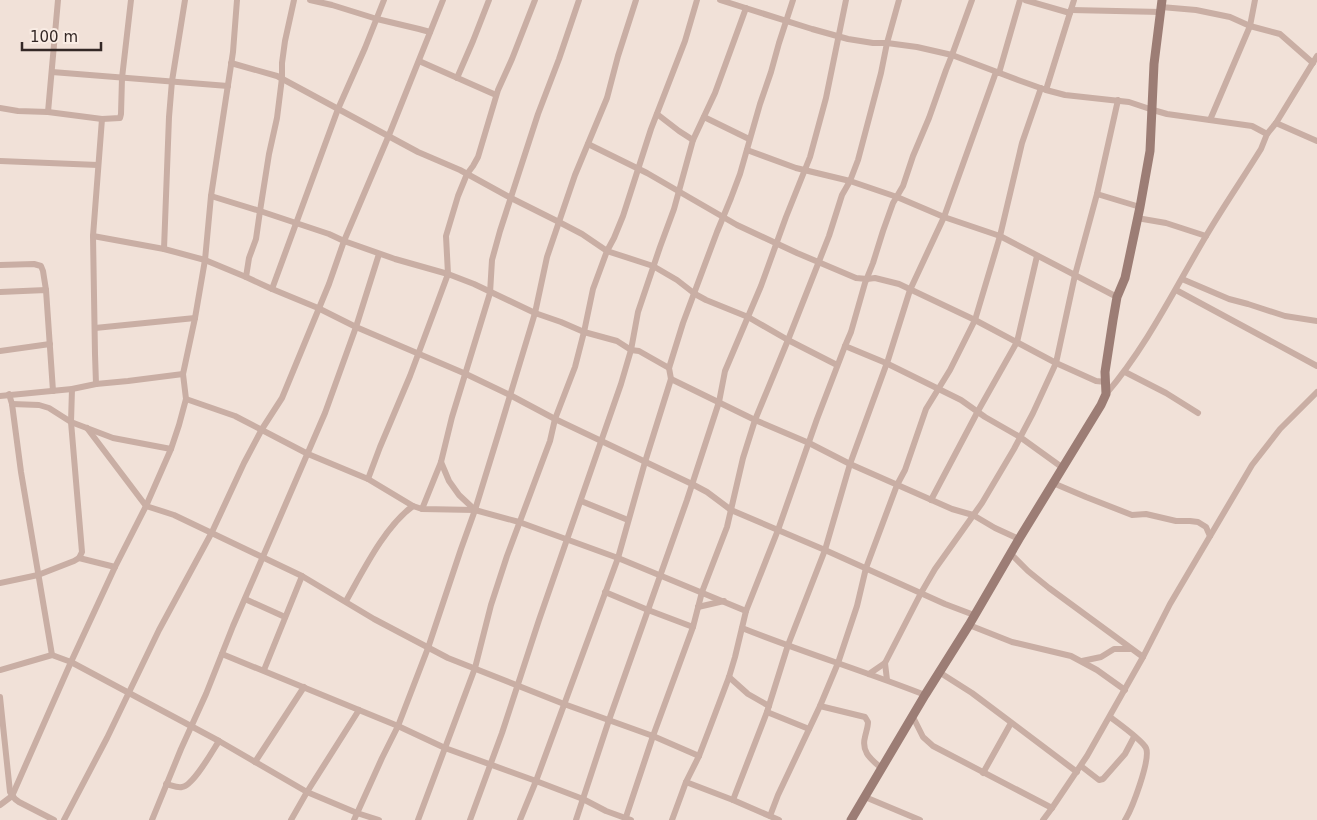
<svg xmlns="http://www.w3.org/2000/svg" width="1317" height="820" font-family="'DejaVu Sans',sans-serif">
  <rect width="100%" height="100%" fill="#f1e1d8"/>
  <g fill="none" stroke-linecap="round" stroke-linejoin="round">
    <g stroke="#c9aea4" stroke-width="6">
      <path d="M 310,0 L 332,5 L 377,19 L 419,29 L 430,32"/>
      <path d="M 720,0 L 812,29 L 848,39 L 873,43 L 887,43 L 917,47 L 952,55 L 1018,80 L 1046,90 L 1065,95 L 1129,102 L 1153,110 L 1167,114 L 1252,126 L 1267,134"/>
      <path d="M 1025,0 L 1070,13"/>
      <path d="M 1161,7 L 1196,10 L 1230,17 L 1250,26 L 1280,34 L 1313,63"/>
      <path d="M 1071,10 L 1161,12"/>
      <path d="M 419,61 L 496,95"/>
      <path d="M 231,63 L 277,76 L 418,152 L 460,170 L 511,198 L 559,222 L 582,234 L 607,251 L 653,266 L 677,280 L 695,294 L 706,300 L 748,317 L 788,340 L 837,365"/>
      <path d="M 52,72 L 228,86"/>
      <path d="M 999,73 L 1020,0"/>
      <path d="M 457,78 L 473,41 L 489,0"/>
      <path d="M 1046,90 L 1074,0"/>
      <path d="M 0,108 L 18,111 L 48,112 L 102,119 L 120,118 L 121,114 L 122,78 L 131,0"/>
      <path d="M 48,112 L 58,0"/>
      <path d="M 657,114 L 679,131 L 693,140"/>
      <path d="M 704,117 L 749,139"/>
      <path d="M 1210,120 L 1250,26 L 1255,0"/>
      <path d="M 1276,123 L 1317,141"/>
      <path d="M 588,144 L 647,173 L 737,225 L 797,253 L 856,278 L 867,279 L 875,278 L 899,284 L 975,320 L 1056,363 L 1096,381 L 1106,382"/>
      <path d="M 747,150 L 796,168 L 850,181 L 897,197 L 944,217 L 1000,236 L 1117,297"/>
      <path d="M 0,161 L 98,165"/>
      <path d="M 1097,194 L 1140,207"/>
      <path d="M 211,196 L 260,211 L 329,234 L 344,241 L 395,259 L 448,274 L 474,284 L 535,313 L 561,322 L 584,332 L 617,341 L 631,350 L 639,351 L 669,368"/>
      <path d="M 1137,218 L 1166,223 L 1206,236"/>
      <path d="M 93,236 L 164,249 L 205,260 L 246,277 L 272,289 L 318,308 L 356,327 L 466,374 L 510,395 L 555,419 L 692,484 L 707,492 L 731,510 L 825,550 L 945,604 L 974,615"/>
      <path d="M 164,249 L 169,117 L 172,81 L 185,0"/>
      <path d="M 0,265 L 34,264 L 41,266 L 43,271 L 46,290"/>
      <path d="M 246,277 L 249,258 L 256,239 L 260,211 L 269,154 L 277,118 L 282,78 L 282,63 L 285,41 L 294,0"/>
      <path d="M 1182,279 L 1229,299 L 1248,304 L 1285,316 L 1317,321"/>
      <path d="M 272,289 L 338,109 L 365,48 L 384,0"/>
      <path d="M 1176,290 L 1317,366"/>
      <path d="M 0,292 L 46,290 L 53,391"/>
      <path d="M 95,328 L 195,318"/>
      <path d="M 845,346 L 886,363 L 961,400 L 985,417 L 1020,437 L 1063,468"/>
      <path d="M 0,351 L 50,344"/>
      <path d="M 1125,372 L 1166,393 L 1198,413"/>
      <path d="M 671,379 L 755,420 L 809,443 L 850,464 L 952,509 L 973,515 L 995,528 L 1019,539"/>
      <path d="M 96,384 L 95,354 L 93,236 L 102,119"/>
      <path d="M 9,394 L 12,404 L 21,472 L 52,655"/>
      <path d="M 1106,394 C 1147,346 1174,290 1206,236 C 1223,207 1243,178 1261,149 L 1267,134 L 1276,123 L 1317,56"/>
      <path d="M 0,396 L 72,389 L 96,384 L 128,381 L 183,374"/>
      <path d="M 186,399 L 235,416 L 308,454 L 368,479 L 413,506"/>
      <path d="M 12,404 L 39,405 L 49,408 L 71,422 L 113,438 L 171,449"/>
      <path d="M 87,428 L 146,506 L 174,515 L 302,576 L 374,619 L 448,658 L 564,704 L 653,736 L 699,756"/>
      <path d="M 441,462 L 449,481 L 459,495 L 475,510 L 519,522 L 618,558 L 746,611"/>
      <path d="M 368,479 L 380,447 L 410,376 L 438,301 L 448,274 L 446,236 L 458,196 L 467,174 L 473,166 L 478,157 L 498,90 L 512,59 L 535,0"/>
      <path d="M 1053,483 L 1086,497 L 1132,515 L 1146,514 L 1176,521 L 1190,521 L 1198,522 L 1206,527 L 1210,536"/>
      <path d="M 931,500 L 978,411 L 1017,342 L 1037,256"/>
      <path d="M 581,501 L 628,520"/>
      <path d="M 422,509 L 441,462 L 452,417 L 490,293 L 492,260 L 500,231 L 538,114 L 559,59 L 579,0"/>
      <path d="M 1011,554 L 1028,571 L 1049,588 L 1143,657"/>
      <path d="M 79,558 L 115,567"/>
      <path d="M 0,583 L 38,575 L 74,561 L 79,558 L 82,552 L 71,422 L 72,389"/>
      <path d="M 605,592 L 648,610 L 693,627"/>
      <path d="M 245,599 L 285,617"/>
      <path d="M 346,601 C 363,571 385,526 413,506 L 422,509 L 475,510"/>
      <path d="M 698,607 L 724,601"/>
      <path d="M 969,625 L 1012,642 L 1071,656 L 1097,670 L 1125,690"/>
      <path d="M 742,628 C 802,652 864,671 925,695"/>
      <path d="M 222,654 L 398,726 L 445,748 L 536,781 L 583,799 L 606,811 L 631,820"/>
      <path d="M 1082,661 L 1101,657 L 1114,649 L 1130,649"/>
      <path d="M 885,663 L 887,680"/>
      <path d="M 0,670 L 52,655 L 71,662 L 219,741 L 307,792 L 357,813 L 379,820"/>
      <path d="M 264,670 L 302,576"/>
      <path d="M 939,672 L 972,693 L 1077,772"/>
      <path d="M 869,674 L 885,663 L 921,593 L 935,569 L 982,503 L 1014,449 L 1033,413 L 1056,363 L 1075,275 L 1097,194 L 1118,100"/>
      <path d="M 729,677 L 748,694 L 769,706"/>
      <path d="M 0,697 L 10,792 L 15,799 L 19,802 L 54,820"/>
      <path d="M 820,706 L 865,717 L 868,722 C 868,727 866,732 865,737 C 861,752 871,759 881,768"/>
      <path d="M 767,712 L 809,729"/>
      <path d="M 912,715 L 923,737 L 933,746 L 1052,808"/>
      <path d="M 1110,717 C 1118,723 1142,740 1146,748 C 1151,759 1132,809 1125,820"/>
      <path d="M 255,762 L 304,687"/>
      <path d="M 1081,766 L 1099,780 L 1103,779 L 1125,754 L 1134,737"/>
      <path d="M 983,773 L 1011,723"/>
      <path d="M 686,782 L 733,800 L 779,820"/>
      <path d="M 166,784 C 171,785 177,788 182,787 C 193,786 213,750 219,741"/>
      <path d="M 865,797 L 920,820"/>
      <path d="M 733,800 L 767,712 L 788,645 L 825,550 L 850,464 L 888,360 L 910,290 L 944,217 L 996,72"/>
      <path d="M 0,805 L 12,796 L 71,662 L 115,567 L 146,506 L 171,449 L 179,425 L 186,399 L 183,374 L 195,318 L 205,260 L 211,196 L 233,52 L 237,0"/>
      <path d="M 770,816 L 778,795 L 820,706 L 838,663 L 857,606 L 866,568 L 897,485 L 905,470 L 926,409 L 950,370 L 975,320 L 1000,236 L 1022,143 L 1041,88"/>
      <path d="M 64,820 L 107,738 L 159,630 L 212,532 L 244,463 L 262,429 L 282,398 L 329,284 L 344,241 L 389,135 L 443,0"/>
      <path d="M 152,820 L 181,749 L 206,694 L 233,626 L 325,413 L 356,327 L 379,254"/>
      <path d="M 291,820 L 307,792 L 359,710"/>
      <path d="M 354,820 L 382,758 L 398,726 L 428,648 L 461,549 L 475,510 L 499,432 L 535,313 L 547,257 L 575,175 L 607,98 L 618,56 L 636,0"/>
      <path d="M 418,820 L 475,668 L 491,605 L 507,556 L 550,441 L 555,419 L 575,367 L 584,332 L 593,289 L 607,251 L 614,238 L 623,216 L 651,129 L 685,41 L 697,0"/>
      <path d="M 470,820 L 502,733 L 539,620 L 621,384 L 631,350 L 638,312 L 660,247 L 674,209 L 693,140 L 715,93 L 746,8"/>
      <path d="M 520,820 L 536,781 L 618,558 L 645,462 L 671,379 L 669,368 L 683,323 L 717,232 L 731,198 L 740,174 L 760,104 L 771,72 L 779,43 L 793,0"/>
      <path d="M 576,820 L 609,720 L 687,500 L 719,402 L 725,371 L 761,286 L 786,217 L 810,157 L 826,98 L 846,0"/>
      <path d="M 625,820 L 653,736 L 693,627 L 702,592 L 727,527 L 743,458 L 755,420 L 788,340 L 829,236 L 842,195 L 850,181 L 858,160 L 881,73 L 887,43 L 899,0"/>
      <path d="M 672,820 L 686,782 L 699,756 L 709,730 L 729,677 L 735,657 L 746,611 L 778,530 L 817,419 L 845,346 L 851,332 L 865,283 L 873,263 L 883,231 L 893,203 L 903,186 L 913,156 L 929,118 L 946,70 L 952,55 L 972,0"/>
      <path d="M 1043,820 L 1052,808 L 1087,756 L 1143,657 L 1170,604 L 1252,465 L 1280,429 L 1317,392"/>
    </g>
    <path stroke="#9c7d75" stroke-width="9" d="M 851,820 L 925,695 L 969,625 L 1019,539 L 1101,405 L 1106,394 L 1105,372 L 1113,320 L 1117,297 L 1125,278 L 1140,207 L 1150,151 L 1154,64 L 1162,0"/>
  </g>
  <path d="M22 42v8h79v-8" fill="none" stroke="#342826" stroke-width="2.5"/>
  <text x="30" y="42" font-size="15" fill="#342826" stroke="#f9ece4" stroke-width="4" paint-order="stroke">100 m</text>
</svg>
